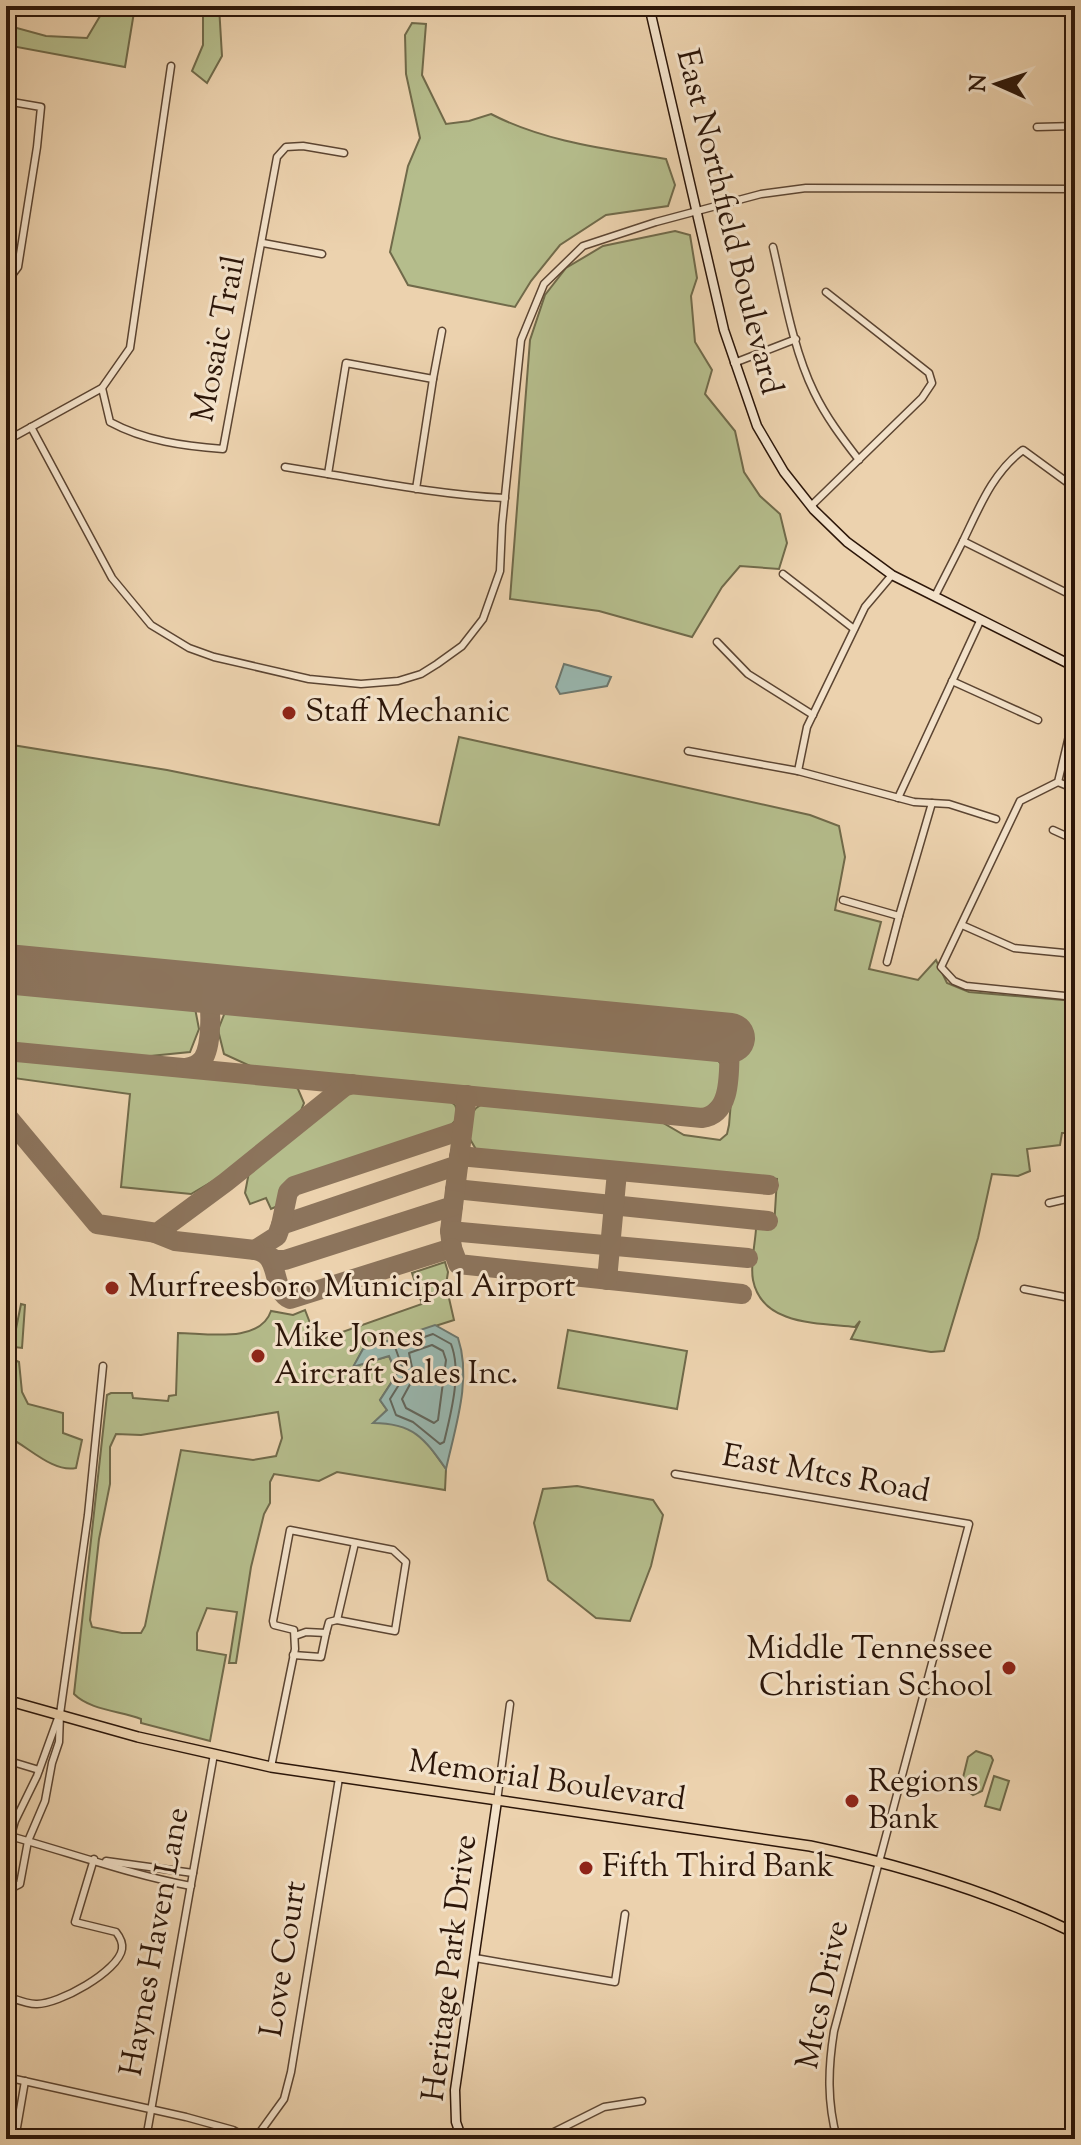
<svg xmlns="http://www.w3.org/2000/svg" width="1081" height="2145" font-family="'Sorts Mill Goudy',serif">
  <rect width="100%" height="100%" fill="#ecd2ae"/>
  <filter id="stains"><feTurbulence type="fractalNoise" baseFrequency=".0025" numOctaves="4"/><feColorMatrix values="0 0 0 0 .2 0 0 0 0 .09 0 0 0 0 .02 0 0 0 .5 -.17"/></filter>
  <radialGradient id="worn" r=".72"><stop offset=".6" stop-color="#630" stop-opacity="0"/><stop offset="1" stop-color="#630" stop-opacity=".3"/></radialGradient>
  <g fill="#b5bd8c" stroke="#706a4a" stroke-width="2" fill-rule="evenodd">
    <path d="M 106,6 L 135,6 L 125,67 L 6,45 L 6,25 L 46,36 L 87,38 Z"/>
    <path d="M 203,6 L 219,6 L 222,56 L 207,83 L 192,71 L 203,45 Z"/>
    <path d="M 412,23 L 426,24 L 422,75 L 446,124 L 469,121 L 491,114 C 545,142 607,149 666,159 L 675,185 L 668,206 L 606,215 L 560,245 L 531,281 L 515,307 L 408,285 L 390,252 L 408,166 L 420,138 L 406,74 L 405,35 Z"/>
    <path d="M 675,231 L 690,235 L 697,278 L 691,296 L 695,342 L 712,370 L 705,394 L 735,431 L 744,472 L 760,496 L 780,514 L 787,543 L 779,569 L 740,566 L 722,587 L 692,637 L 599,611 L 510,599 L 530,340 L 545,295 L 566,268 L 603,246 Z"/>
    <path d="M 459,737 L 810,815 L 839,826 L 845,857 L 835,910 L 881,922 L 869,969 L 918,980 L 936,960 L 947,983 L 969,992 L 1075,1001 L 1075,1133 L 1062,1133 L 1060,1145 L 1027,1149 L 1030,1171 L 1018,1176 L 992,1174 L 978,1238 L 944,1351 L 931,1352 L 851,1339 L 860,1321 L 855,1327 C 820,1323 762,1326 753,1280 C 750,1265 755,1245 756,1229 L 759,1226 L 774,1227 L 777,1179 L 477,1151 L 467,1134 C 470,1118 471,1104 490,1103 L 658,1120 L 684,1135 L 720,1140 L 727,1134 L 729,1125 L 738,1019 L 6,951 L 6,744 L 167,770 L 439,825 Z"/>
    <path d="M 6,985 L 194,1003 L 199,1029 L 190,1052 L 140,1057 L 6,1045 Z"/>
    <path d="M 227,1007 L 711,1052 L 721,1064 L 720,1095 L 704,1111 L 257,1069 L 224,1054 L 218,1030 Z"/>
    <path d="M 6,1058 L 289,1084 L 298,1089 L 304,1103 L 300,1113 L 235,1168 L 191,1194 L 121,1187 L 130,1094 L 6,1077 Z"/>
    <path d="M 362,1091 L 447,1099 L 455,1105 L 458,1113 L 455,1121 L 448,1128 L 287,1181 L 280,1205 L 271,1209 L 266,1198 L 250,1204 L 245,1193 L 249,1172 L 343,1095 Z"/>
    <path d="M 445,1262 L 448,1272 L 446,1285 L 454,1320 L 363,1349 L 354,1366 L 389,1356 L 397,1374 L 380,1400 L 387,1410 L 374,1423 L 393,1423 L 409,1428 L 425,1440 L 446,1469 L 445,1490 L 337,1472 L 319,1481 L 274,1474 L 270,1482 L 270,1503 L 264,1514 L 251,1567 L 236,1663 L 229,1663 L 237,1612 L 207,1608 L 197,1633 L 197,1650 L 226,1655 L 210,1741 L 141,1723 L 141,1719 C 120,1711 90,1710 74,1694 L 107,1395 L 111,1393 L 132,1393 L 133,1398 L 168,1401 L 169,1396 L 176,1395 L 178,1333 C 205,1333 260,1344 271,1311 L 293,1315 L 305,1310 L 317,1341 L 422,1304 L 412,1273 ZM 278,1412 L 282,1438 L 276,1456 L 253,1460 L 181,1450 L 145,1626 L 141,1633 L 122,1633 L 92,1627 L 90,1620 L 99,1539 L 110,1484 L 110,1447 L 116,1434 L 141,1435 Z"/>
    <path d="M 21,1304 L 25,1305 L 22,1348 L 6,1346 L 6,1328 L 16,1329 Z"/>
    <path d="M 568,1330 L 687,1351 L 677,1409 L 558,1388 Z"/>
    <path d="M 6,1356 L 19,1362 L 22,1392 L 28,1404 L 63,1413 L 63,1433 L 82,1440 L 76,1468 C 52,1473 27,1445 6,1436 Z"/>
    <path d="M 577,1486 L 653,1500 L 663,1515 L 651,1566 L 630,1621 L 596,1618 L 548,1580 L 534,1523 L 543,1489 Z"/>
    <path d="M 976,1751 L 991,1756 L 993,1760 L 982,1791 L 973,1795 L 961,1786 L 968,1757 Z"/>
    <path d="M 994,1776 L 1009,1781 L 1000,1810 L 985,1806 Z"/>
  </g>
  <g fill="#99b7af" stroke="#6d776d" stroke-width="2">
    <path d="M 564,664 L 611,677 L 607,686 L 560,694 L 556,687 Z"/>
    <path d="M 435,1325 L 458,1338 C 472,1379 455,1428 446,1469 C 424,1438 413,1423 373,1423 L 387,1410 L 380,1400 L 397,1374 L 389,1356 L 353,1367 L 363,1349 Z"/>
  </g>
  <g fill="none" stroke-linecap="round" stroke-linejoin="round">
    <g stroke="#62665c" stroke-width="2">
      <path d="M 433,1334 L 451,1344 C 462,1372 451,1413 444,1442 L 440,1444 L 413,1422 L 396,1415 L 390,1399 L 405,1375 L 395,1347 Z"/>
      <path d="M 432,1345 L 443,1351 L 446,1360 L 438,1420 L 434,1423 L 406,1408 L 402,1399 L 414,1377 L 409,1353 Z"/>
    </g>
    <g stroke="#8c745c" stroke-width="20">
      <path d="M 211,1008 L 218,995 L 230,990"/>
      <path d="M 6,1051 L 702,1118 C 735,1114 728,1064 730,1038"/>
      <path d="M 186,1068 C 193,1067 198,1065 203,1059 C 211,1047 213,1006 206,994 L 187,986"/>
      <path d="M 6,1115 L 97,1224 L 157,1233 L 226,1182 L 344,1087 L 352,1084"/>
      <path d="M 459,1156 L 769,1185"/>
      <path d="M 455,1189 L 768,1221"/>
      <path d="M 453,1206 L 450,1231 L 452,1248 L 290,1299 C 270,1290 282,1254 255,1250 L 277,1236 L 281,1225 L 458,1165"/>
      <path d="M 281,1225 L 288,1192 L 294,1186 L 462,1130"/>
      <path d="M 450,1231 L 748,1258"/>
      <path d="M 155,1233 L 175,1241 L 255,1250"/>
      <path d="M 452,1248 L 458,1264 L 742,1294"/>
      <path d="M 270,1257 L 276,1260 L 285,1260 L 453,1206 L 467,1095"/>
      <path d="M 607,1280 L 617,1172"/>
    </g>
    <path stroke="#8c745c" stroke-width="50" d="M 6,969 L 730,1038"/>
    <defs>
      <g id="street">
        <path d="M 1070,6 L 1075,77"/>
        <path d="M 6,101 L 41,107 L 37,147 L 18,267 L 6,283"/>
        <path d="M 1037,127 L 1075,126"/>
        <path d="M 263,243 L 322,254"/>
        <path d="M 773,247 C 784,294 793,349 814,392 C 826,417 842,438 859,460"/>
        <path d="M 734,363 L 796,339"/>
        <path d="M 433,379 L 442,331"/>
        <path d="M 102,388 L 110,422 C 145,441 184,446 223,449 L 277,157 L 286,147 L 303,146 L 344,153"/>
        <path d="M 31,427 L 112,578 L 151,625 L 189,648 L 214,657 L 309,679 L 361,684 L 398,681 L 421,674 L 437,664 L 462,646 L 483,619 L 500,571 L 502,525 L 521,340 L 544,284 L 583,246 L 656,222 L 761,194 L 806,188 L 1075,189"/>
        <path d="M 6,441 L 102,388 L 130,348 L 171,66"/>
        <path d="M 285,467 L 328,474"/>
        <path d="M 416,489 L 433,379 L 346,363 L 328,474 C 387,484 445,495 505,498"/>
        <path d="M 811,506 L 922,398 L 932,383 L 929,373 L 826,292"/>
        <path d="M 963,541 C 979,508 993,472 1023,450 L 1075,488"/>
        <path d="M 783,574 L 854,629"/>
        <path d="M 935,596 L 963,541 L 1075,597"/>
        <path d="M 717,642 L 748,674 L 813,715"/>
        <path d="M 952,681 L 1038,720"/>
        <path d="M 1075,711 L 1058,782 L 1020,801 L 941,967 L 954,981 L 966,986 L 1075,997"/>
        <path d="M 688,751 L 798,771 L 914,802 L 949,804 L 996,819"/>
        <path d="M 798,771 L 807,727 L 865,607 L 892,575"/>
        <path d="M 1058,782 L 1075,789"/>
        <path d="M 898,798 L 981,619"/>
        <path d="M 1053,830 L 1075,840"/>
        <path d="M 843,900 L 899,916 L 932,803"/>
        <path d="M 962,925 L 1014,948 L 1075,954"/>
        <path d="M 887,962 L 899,916"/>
        <path d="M 1049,1203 L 1075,1197"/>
        <path d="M 1024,1289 L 1075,1299"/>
        <path d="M 675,1474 L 969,1524 L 834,2031 C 828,2068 827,2102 837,2139"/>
        <path d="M 337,1620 L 355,1543"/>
        <path d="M 293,1655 L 321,1657 L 326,1633"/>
        <path d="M 6,1760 L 39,1770"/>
        <path d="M 271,1767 L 295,1649 L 294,1630 L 274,1625 L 273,1621 L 290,1530 L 393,1550 L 406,1562 L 395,1631 L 337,1620 L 329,1622 L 326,1633 L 306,1632 L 295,1636"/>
        <path d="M 497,1801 L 510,1704"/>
        <path d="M 6,1835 C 68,1852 128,1874 191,1886"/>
        <path d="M 6,1852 L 15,1821 L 37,1776 L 58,1718"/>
        <path d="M 106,1861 L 193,1873"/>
        <path d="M 12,1888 L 20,1884 L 28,1841 L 45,1801 L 52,1763 L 59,1742 L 60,1714 L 88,1515 L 103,1366"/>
        <path d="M 475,1958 L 615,1982 L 625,1914"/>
        <path d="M 6,1996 C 15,1999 27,2004 36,2004 C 58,2005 119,1971 122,1949 C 123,1942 120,1937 116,1932 L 75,1922 L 94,1859"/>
        <path d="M 6,2077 L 186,2117 L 233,2130 L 249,2139"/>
        <path d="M 15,2139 L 25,2081"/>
        <path d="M 146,2139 L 214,1754"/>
        <path d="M 255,2139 L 284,2099 L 291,2072 L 339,1778"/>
        <path d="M 540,2139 L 604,2107 L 642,2101"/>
      </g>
      <g id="secondary">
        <path d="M 649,6 L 724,330 L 757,426 L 784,472 L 814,510 L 847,542 L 892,575 L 1075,667"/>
        <path d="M 462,2139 L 456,2122 L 455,2090 L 497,1801"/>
      </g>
      <path id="primary" d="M 6,1700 L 138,1737 L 271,1767 L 810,1846 C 902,1865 991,1892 1075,1933"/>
    </defs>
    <use href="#street" stroke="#5c4532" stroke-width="9"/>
    <use href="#secondary" stroke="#2c1609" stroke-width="11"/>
    <use href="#primary" stroke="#2c1609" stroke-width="12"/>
    <use href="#street" stroke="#f3e2ca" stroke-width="6"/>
    <use href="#secondary" stroke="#f3e2ca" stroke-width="8"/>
    <use href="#primary" stroke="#ecd2ae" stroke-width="9"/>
  </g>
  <g fill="#8f2418" stroke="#f3e2ca" stroke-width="3">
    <circle cx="289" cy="713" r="8"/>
    <circle cx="112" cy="1288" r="8"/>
    <circle cx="258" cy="1356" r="8"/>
    <circle cx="1009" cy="1668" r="8"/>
    <circle cx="852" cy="1801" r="8"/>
    <circle cx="586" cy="1868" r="8"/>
  </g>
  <g text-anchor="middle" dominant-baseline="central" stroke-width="6" stroke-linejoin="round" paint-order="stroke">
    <g font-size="32" fill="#2c1609" stroke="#f3e2ca">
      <text transform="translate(728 222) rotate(76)">East Northfield Boulevard</text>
      <text transform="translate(220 339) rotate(-79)">Mosaic Trail</text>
      <text transform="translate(826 1475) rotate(10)">East Mtcs Road</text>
      <text transform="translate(547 1782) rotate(8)">Memorial Boulevard</text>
      <text transform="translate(156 1942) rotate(-80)">Haynes Haven Lane</text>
      <text transform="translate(285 1959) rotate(-81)">Love Court</text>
      <text transform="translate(451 1968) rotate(-83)">Heritage Park Drive</text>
      <text transform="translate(824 1995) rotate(-78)">Mtcs Drive</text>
    </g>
    <g font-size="32" fill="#2c1609" stroke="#f3e2ca" text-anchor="start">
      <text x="305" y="713">Staff Mechanic</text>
      <text x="128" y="1288">Murfreesboro Municipal Airport</text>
      <text x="274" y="1338">Mike Jones<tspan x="274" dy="37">Aircraft Sales Inc.</tspan></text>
      <text x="993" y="1650" text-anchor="end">Middle Tennessee<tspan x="993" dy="37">Christian School</tspan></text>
      <text x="868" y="1783">Regions<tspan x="868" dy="37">Bank</tspan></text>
      <text x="602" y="1868">Fifth Third Bank</text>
    </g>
  </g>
  <rect width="1081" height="2145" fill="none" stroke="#ecd2ae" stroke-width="32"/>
  <rect x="8" y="8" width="1065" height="2129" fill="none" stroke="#2c1609" stroke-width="4"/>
  <rect x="16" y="16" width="1049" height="2113" fill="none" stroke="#2c1609" stroke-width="2"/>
  <g transform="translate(997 84) rotate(273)" stroke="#f3e2ca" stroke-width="6" paint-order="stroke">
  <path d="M0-6L14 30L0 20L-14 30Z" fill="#2c1609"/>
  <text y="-12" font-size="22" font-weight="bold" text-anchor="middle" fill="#2c1609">N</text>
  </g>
  <rect width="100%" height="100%" filter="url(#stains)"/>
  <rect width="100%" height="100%" fill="url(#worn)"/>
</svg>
